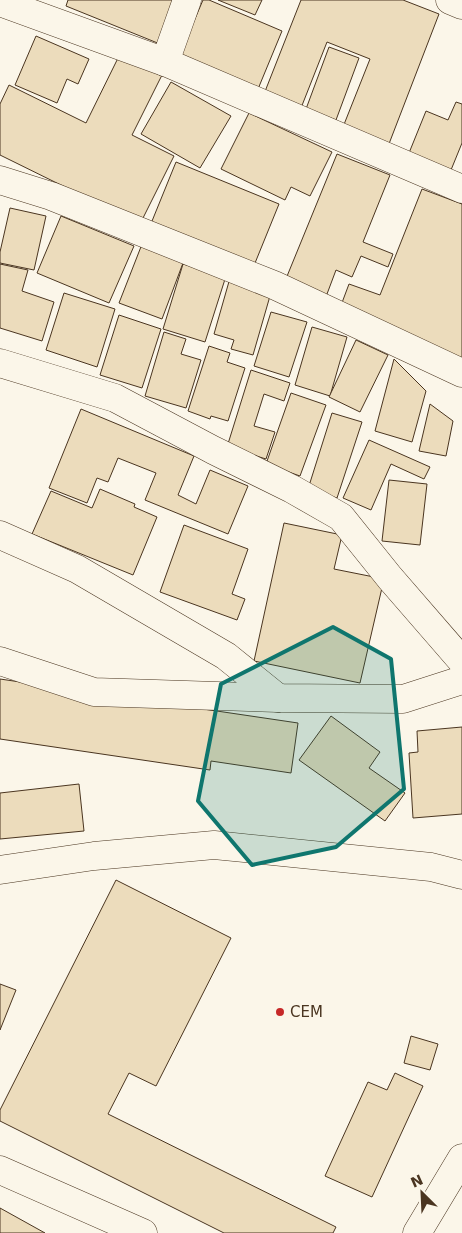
<svg xmlns="http://www.w3.org/2000/svg" width="462" height="1233" font-family="'DejaVu Sans',sans-serif">
  <rect width="100%" height="100%" fill="#fbf6e9"/>
  <g fill="#ecdcbc" stroke="#4a3520">
    <path d="M 68,0 L 178,0 L 160,44 L 66,6 Z"/>
    <path d="M 203,0 L 209,0 L 282,31 L 258,89 L 179,56 Z"/>
    <path d="M 218,0 L 262,0 L 255,15 Z"/>
    <path d="M 301,0 L 403,0 L 439,14 L 387,149 L 341,132 L 370,59 L 327,42 L 301,108 L 264,94 Z"/>
    <path d="M 36,36 L 89,59 L 78,84 L 67,79 L 57,103 L 15,85 Z"/>
    <path d="M 329,47 L 359,58 L 336,120 L 306,109 Z"/>
    <path d="M 120,54 L 162,75 L 132,135 L 174,156 L 140,224 L 0,155 L 0,104 L 9,85 L 86,123 Z"/>
    <path d="M 171,82 L 231,116 L 200,168 L 141,134 Z"/>
    <path d="M 456,102 L 462,104 L 462,143 L 451,170 L 409,153 L 426,111 L 448,120 Z"/>
    <path d="M 249,113 L 332,152 L 310,196 L 291,187 L 285,200 L 221,169 Z"/>
    <path d="M 337,154 L 390,175 L 363,242 L 393,254 L 388,267 L 361,256 L 352,277 L 336,270 L 324,302 L 283,286 Z"/>
    <path d="M 176,162 L 279,204 L 253,268 L 150,226 Z"/>
    <path d="M 422,189 L 462,204 L 462,358 L 340,308 L 349,284 L 380,295 Z"/>
    <path d="M 10,208 L 46,216 L 34,270 L 0,263 L 0,252 Z"/>
    <path d="M 61,216 L 134,246 L 109,303 L 37,273 Z"/>
    <path d="M 144,239 L 186,255 L 162,319 L 119,303 Z"/>
    <path d="M 0,264 L 28,270 L 22,291 L 54,302 L 42,341 L 0,328 Z"/>
    <path d="M 183,264 L 226,276 L 205,342 L 163,329 Z"/>
    <path d="M 230,278 L 272,289 L 253,355 L 231,349 L 234,340 L 214,334 Z"/>
    <path d="M 64,293 L 115,309 L 97,367 L 46,350 Z"/>
    <path d="M 271,312 L 307,322 L 289,377 L 254,366 Z"/>
    <path d="M 119,315 L 161,329 L 142,388 L 100,375 Z"/>
    <path d="M 312,327 L 347,337 L 330,396 L 295,385 Z"/>
    <path d="M 164,332 L 186,339 L 181,354 L 201,360 L 186,408 L 145,396 Z"/>
    <path d="M 356,340 L 388,355 L 360,412 L 329,397 Z"/>
    <path d="M 209,346 L 230,353 L 227,362 L 245,368 L 228,421 L 211,416 L 210,419 L 188,411 Z"/>
    <path d="M 394,359 L 426,391 L 412,442 L 375,431 Z"/>
    <path d="M 251,370 L 290,383 L 284,401 L 264,394 L 254,426 L 275,432 L 266,459 L 227,447 Z"/>
    <path d="M 291,393 L 326,405 L 300,476 L 266,464 Z"/>
    <path d="M 430,404 L 453,421 L 446,456 L 419,451 Z"/>
    <path d="M 81,409 L 194,456 L 178,495 L 196,504 L 210,470 L 248,486 L 228,534 L 145,500 L 156,473 L 118,458 L 108,482 L 97,478 L 87,503 L 49,488 Z"/>
    <path d="M 332,413 L 362,422 L 337,498 L 308,489 Z"/>
    <path d="M 369,440 L 430,467 L 424,479 L 391,464 L 371,510 L 343,498 Z"/>
    <path d="M 389,480 L 427,484 L 420,545 L 382,541 Z"/>
    <path d="M 100,489 L 135,504 L 134,507 L 157,517 L 133,575 L 32,534 L 51,491 L 92,508 Z"/>
    <path d="M 284,523 L 342,535 L 334,569 L 384,579 L 360,683 L 254,661 Z"/>
    <path d="M 184,525 L 248,549 L 232,594 L 245,599 L 237,620 L 160,592 Z"/>
    <path d="M 0,679 L 298,723 L 291,773 L 211,761 L 210,770 L 0,739 Z"/>
    <path d="M 331,716 L 380,752 L 369,768 L 405,793 L 385,821 L 299,760 Z"/>
    <path d="M 462,727 L 462,814 L 413,818 L 409,753 L 418,752 L 417,731 Z"/>
    <path d="M 79,784 L 84,831 L 0,839 L 0,793 Z"/>
    <path d="M 116,880 L 231,938 L 156,1086 L 129,1073 L 108,1114 L 336,1227 L 333,1233 L 224,1233 L 0,1121 L 0,1110 Z"/>
    <path d="M 0,984 L 16,990 L 0,1030 Z"/>
    <path d="M 411,1036 L 438,1044 L 430,1070 L 404,1063 Z"/>
    <path d="M 395,1073 L 423,1086 L 372,1197 L 325,1176 L 368,1082 L 387,1090 Z"/>
    <path d="M 0,1208 L 45,1233 L 0,1233 Z"/>
  </g>
  <g fill="none" stroke-linecap="round" stroke-linejoin="round">
    <defs>
      <g id="minor">
        <path d="M 450,0 L 462,5"/>
        <path d="M 0,2 L 165,62 L 462,189"/>
        <path d="M 165,62 L 187,0"/>
        <path d="M 0,180 L 51,196 L 274,285 L 462,373"/>
        <path d="M 0,363 L 115,398 L 213,450 L 292,489 L 341,517 L 390,578 L 462,661"/>
        <path d="M 0,535 L 77,569 L 226,656 L 278,698"/>
        <path d="M 0,661 L 94,692 L 278,698 L 403,699 L 462,680"/>
        <path d="M 0,870 L 94,856 L 214,845 L 431,867 L 462,875"/>
        <path d="M 0,1170 L 143,1233"/>
        <path d="M 417,1233 L 462,1158"/>
      </g>
    </defs>
    <use href="#minor" stroke="#4a3520" stroke-width="29"/>
    <use href="#minor" stroke="#fbf6e9" stroke-width="28"/>
  </g>
  <path fill="#0f766e" fill-opacity="0.2" stroke="#0f766e" stroke-width="4" stroke-linejoin="round" d="M 333,627 L 391,659 L 404,789 L 336,847 L 252,865 L 198,801 L 221,684 Z"/>
  <circle fill="#c62828" stroke="#fbf6e9" stroke-width="2" cx="280" cy="1012" r="5"/>
  <g text-anchor="middle" dominant-baseline="central" stroke-width="4" stroke-linejoin="round" paint-order="stroke">
    <g font-size="15" fill="#4a3520" stroke="#fbf6e9" text-anchor="start">
      <text x="290" y="1012">CEM</text>
    </g>
  </g>
  <g transform="translate(422 1193) rotate(336)" stroke="#fbf6e9" stroke-width="4" paint-order="stroke">
  <path d="M0-4L9 19L0 12L-9 19Z" fill="#4a3520"/>
  <text y="-8" font-size="14" font-weight="bold" text-anchor="middle" fill="#4a3520">N</text>
  </g>
</svg>
